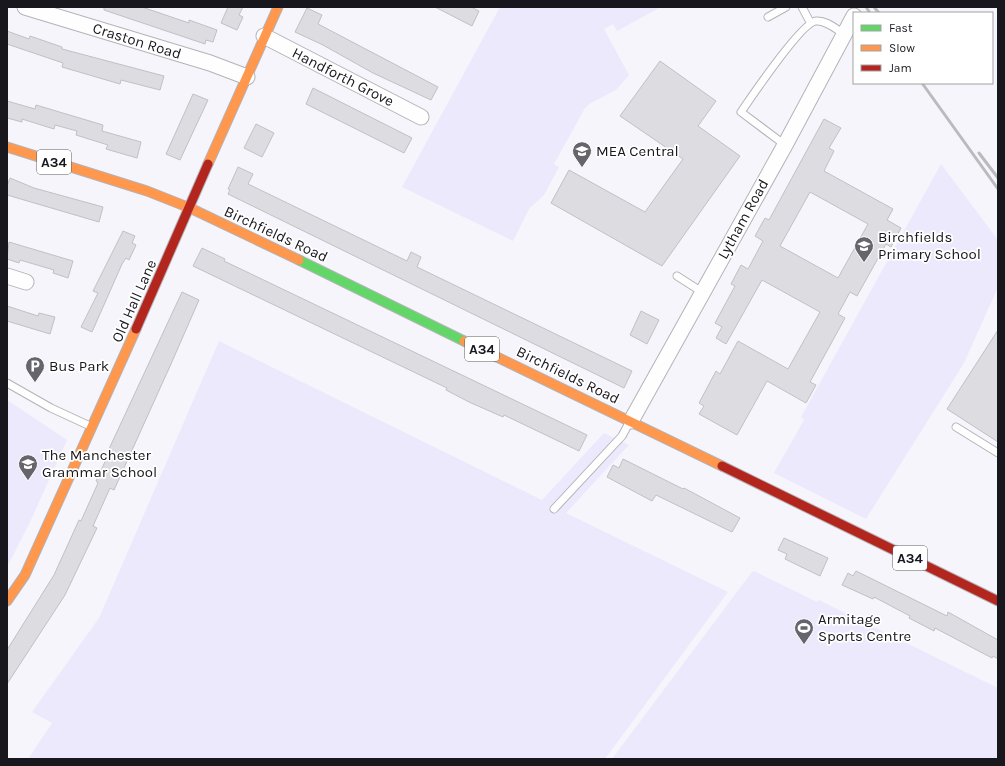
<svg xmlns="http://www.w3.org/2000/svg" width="1005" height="766" font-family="Karla,sans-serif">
  <rect width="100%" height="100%" fill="#f6f5fb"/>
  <g fill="#ece9fd">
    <path d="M 500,7 L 661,7 L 617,31 L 613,24 L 604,29 L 629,75 L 616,90 L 591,103 L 585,108 L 554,164 L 559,167 L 544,195 L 529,209 L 513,241 L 402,187 Z"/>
    <path d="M 941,164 L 998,240 L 998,287 L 964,363 L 866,519 L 774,473 L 804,420 L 801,417 Z"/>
    <path d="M 219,341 L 542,500 L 604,433 L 629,445 L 566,513 L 728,592 L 605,759 L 28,759 L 52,723 L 32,712 L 99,618 Z"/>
    <path d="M 7,400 L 67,440 L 30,522 L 7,567 Z"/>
    <path d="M 754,571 L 817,602 L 819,600 L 998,688 L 998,759 L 612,759 L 751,573 Z"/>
  </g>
  <g fill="#dcdce1" stroke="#c1c0c5" fill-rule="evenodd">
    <path d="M 104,7 L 142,7 L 189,23 L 189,20 L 217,30 L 213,42 L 206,40 L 205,44 L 104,10 Z"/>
    <path d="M 228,7 L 243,7 L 239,15 L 243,17 L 237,30 L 221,23 Z"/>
    <path d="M 435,7 L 471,7 L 479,11 L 472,26 Z"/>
    <path d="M 307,8 L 322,15 L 318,24 L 438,87 L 431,100 L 373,73 L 323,45 L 295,32 Z"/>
    <path d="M 7,31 L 29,39 L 30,36 L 62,47 L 62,49 L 164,76 L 160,90 L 121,80 L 120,84 L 62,67 L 63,63 L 7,44 Z"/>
    <path d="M 660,61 L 716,101 L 698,126 L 740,156 L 662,266 L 551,203 L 569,170 L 645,212 L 683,159 L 620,116 Z"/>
    <path d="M 313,88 L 412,138 L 404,153 L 306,104 Z"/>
    <path d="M 193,94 L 208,100 L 180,160 L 166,154 Z"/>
    <path d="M 7,101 L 35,109 L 36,105 L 103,125 L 102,131 L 141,142 L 137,158 L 106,149 L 108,145 L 76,135 L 77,131 L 55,125 L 54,129 L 22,119 L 22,122 L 7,118 Z"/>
    <path d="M 824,119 L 841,128 L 829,148 L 834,151 L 824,171 L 893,209 L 887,220 L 901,228 L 891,247 L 886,244 L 857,296 L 850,292 L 838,314 L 845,318 L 810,382 L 816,385 L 806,403 L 767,381 L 737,435 L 699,414 L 704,406 L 699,403 L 716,371 L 720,374 L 738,341 L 788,369 L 820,312 L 762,280 L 726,344 L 716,338 L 722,327 L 715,323 L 735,286 L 731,284 L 741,265 L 748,269 L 763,241 L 755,236 L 765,218 L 769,220 ZM 810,192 L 868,224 L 838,278 L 780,246 Z"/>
    <path d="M 256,124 L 274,133 L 262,157 L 244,148 Z"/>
    <path d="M 238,167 L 253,174 L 248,184 L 407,261 L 411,252 L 421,257 L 417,267 L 632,371 L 624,388 L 228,194 L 230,190 L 228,189 Z"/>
    <path d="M 10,178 L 34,188 L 103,207 L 99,222 L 7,195 L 7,186 Z"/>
    <path d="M 123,231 L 135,236 L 132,243 L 136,245 L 129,260 L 126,258 L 122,264 L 92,332 L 81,327 L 98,293 L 93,291 Z"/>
    <path d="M 9,242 L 73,261 L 68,278 L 53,273 L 54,270 L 20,260 L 19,263 L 7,259 Z"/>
    <path d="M 202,248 L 225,259 L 224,261 L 587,435 L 579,451 L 504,415 L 503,417 L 469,402 L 446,390 L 447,388 L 193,266 Z"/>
    <path d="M 182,292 L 199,300 L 171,364 L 114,490 L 110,488 L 93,526 L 97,528 L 65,595 L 7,684 L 7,650 L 54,575 L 79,520 L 81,521 L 98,483 L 96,481 L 111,449 L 109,449 Z"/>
    <path d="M 7,306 L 38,316 L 39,313 L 55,317 L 50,334 L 7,321 Z"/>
    <path d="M 641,311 L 659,320 L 647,344 L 630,335 Z"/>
    <path d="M 998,330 L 998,442 L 947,409 Z"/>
    <path d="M 623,459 L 683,489 L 684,488 L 740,518 L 732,532 L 656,495 L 652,501 L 607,477 L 613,465 L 619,468 Z"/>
    <path d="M 784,538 L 828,558 L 820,576 L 785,559 L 787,554 L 778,550 Z"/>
    <path d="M 856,571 L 947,616 L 948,612 L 998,640 L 998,659 L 993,656 L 992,658 L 935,628 L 934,631 L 909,618 L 910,616 L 874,597 L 873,599 L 842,585 L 848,573 L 853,576 Z"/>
  </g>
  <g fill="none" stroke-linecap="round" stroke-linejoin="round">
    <defs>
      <g id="lane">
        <path d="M 802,7 L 810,22"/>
        <path d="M 768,17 L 786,7"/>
        <path d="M 785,145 L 741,112 C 752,96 802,22 816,21 C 826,20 836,29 844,34"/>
        <path d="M 677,276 L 702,292"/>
        <path d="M 7,383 L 51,408 L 90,426"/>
        <path d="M 956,427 L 998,453"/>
        <path d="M 554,509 L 622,436 L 629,423"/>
      </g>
      <g id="street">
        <path d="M 25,7 L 210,63 L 247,77"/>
        <path d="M 264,36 L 421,117"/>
        <path d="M 7,276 L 26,282"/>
        <path d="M 631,421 L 785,145 L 854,16"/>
      </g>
      <path id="fast" d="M 299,260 L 464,341"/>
      <g id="slow">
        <path d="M 7,147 L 147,191 L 190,208 L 299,260"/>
        <path d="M 208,164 L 278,7"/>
        <path d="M 464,341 L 722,466"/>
        <path d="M 7,601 L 25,575 L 136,329"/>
      </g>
      <g id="jam">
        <path d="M 136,329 L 208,164"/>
        <path d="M 722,466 L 998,601"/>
      </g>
    </defs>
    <use href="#lane" stroke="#b4b3b8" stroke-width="9"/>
    <use href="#street" stroke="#b4b3b8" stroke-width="17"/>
    <use href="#fast" stroke="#b4b3b8" stroke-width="11"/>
    <use href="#slow" stroke="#b4b3b8" stroke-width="11"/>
    <use href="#jam" stroke="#b4b3b8" stroke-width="11"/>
    <use href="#lane" stroke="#fefefe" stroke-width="7"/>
    <use href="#street" stroke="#fefefe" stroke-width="15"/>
    <use href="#fast" stroke="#63d668" stroke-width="9"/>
    <use href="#slow" stroke="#ff974d" stroke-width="9"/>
    <use href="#jam" stroke="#b3261e" stroke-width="9"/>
    <g stroke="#bbbbbd" stroke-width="3">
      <path d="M 866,7 L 870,13"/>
      <path d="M 874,7 L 879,13"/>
      <path d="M 922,83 L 998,189"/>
      <path d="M 979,153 L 998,178"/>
    </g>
  </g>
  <defs>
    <symbol id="school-pin" viewBox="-11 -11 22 30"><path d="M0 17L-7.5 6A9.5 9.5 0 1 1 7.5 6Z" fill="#66656b" stroke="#fff"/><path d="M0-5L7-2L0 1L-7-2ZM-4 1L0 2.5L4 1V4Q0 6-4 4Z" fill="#fff"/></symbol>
    <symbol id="parking-pin" viewBox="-11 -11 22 30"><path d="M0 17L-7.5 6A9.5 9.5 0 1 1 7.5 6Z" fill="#66656b" stroke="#fff"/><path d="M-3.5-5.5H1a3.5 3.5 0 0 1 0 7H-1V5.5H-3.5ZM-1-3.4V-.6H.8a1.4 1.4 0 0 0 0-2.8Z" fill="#fff"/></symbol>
    <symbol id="stadium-pin" viewBox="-11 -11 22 30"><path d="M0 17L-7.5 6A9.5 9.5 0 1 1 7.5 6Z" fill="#66656b" stroke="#fff"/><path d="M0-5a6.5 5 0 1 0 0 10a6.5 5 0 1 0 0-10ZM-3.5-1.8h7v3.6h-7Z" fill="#fff"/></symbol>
  </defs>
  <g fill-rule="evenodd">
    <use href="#school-pin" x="571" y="140" width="22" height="30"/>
    <use href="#school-pin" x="853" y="235" width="22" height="30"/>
    <use href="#parking-pin" x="24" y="355" width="22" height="30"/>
    <use href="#school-pin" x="17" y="453" width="22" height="30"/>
    <use href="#stadium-pin" x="793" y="617" width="22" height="30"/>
  </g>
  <g text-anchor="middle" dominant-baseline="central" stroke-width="3.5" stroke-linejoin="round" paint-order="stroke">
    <g fill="#fff" stroke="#5d5d61" stroke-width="1">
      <rect x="37" y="150" width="34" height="24" rx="3"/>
      <rect x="465" y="337" width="34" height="24" rx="3"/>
      <rect x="893" y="546" width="34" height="24" rx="3"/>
    </g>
    <g font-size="14" font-weight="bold" fill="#18171d">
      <text x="54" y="162">A34</text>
      <text x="482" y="349">A34</text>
      <text x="910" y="558">A34</text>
    </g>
    <g font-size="15" fill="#18171d" stroke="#fff">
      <text transform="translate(137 41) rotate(17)">Craston Road</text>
      <text transform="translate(343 77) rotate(27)">Handforth Grove</text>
      <text transform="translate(743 219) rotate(-61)">Lytham Road</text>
      <text transform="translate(276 234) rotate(25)">Birchfields Road</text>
      <text transform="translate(134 301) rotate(-66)">Old Hall Lane</text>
      <text transform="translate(568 375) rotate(26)">Birchfields Road</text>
    </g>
    <g font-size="15" fill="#18171d" stroke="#fff" text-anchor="start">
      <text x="596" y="151">MEA Central</text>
      <text x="878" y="237">Birchfields<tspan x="878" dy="17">Primary School</tspan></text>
      <text x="49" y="366">Bus Park</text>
      <text x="42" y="455">The Manchester<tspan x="42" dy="17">Grammar School</tspan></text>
      <text x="818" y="619">Armitage<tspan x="818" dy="17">Sports Centre</tspan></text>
    </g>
  </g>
  <rect width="1005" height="766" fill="none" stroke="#18171d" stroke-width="16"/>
  <rect x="853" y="12" width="140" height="72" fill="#ffffff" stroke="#a3a2a5"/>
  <rect x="861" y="25" width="20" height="6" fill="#63d668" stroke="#a3a2a5"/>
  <text x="889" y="32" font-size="12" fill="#18171d">Fast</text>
  <rect x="861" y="45" width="20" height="6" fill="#ff974d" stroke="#a3a2a5"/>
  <text x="889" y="52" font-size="12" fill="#18171d">Slow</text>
  <rect x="861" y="65" width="20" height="6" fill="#b3261e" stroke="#a3a2a5"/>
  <text x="889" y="72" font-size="12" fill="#18171d">Jam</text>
</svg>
